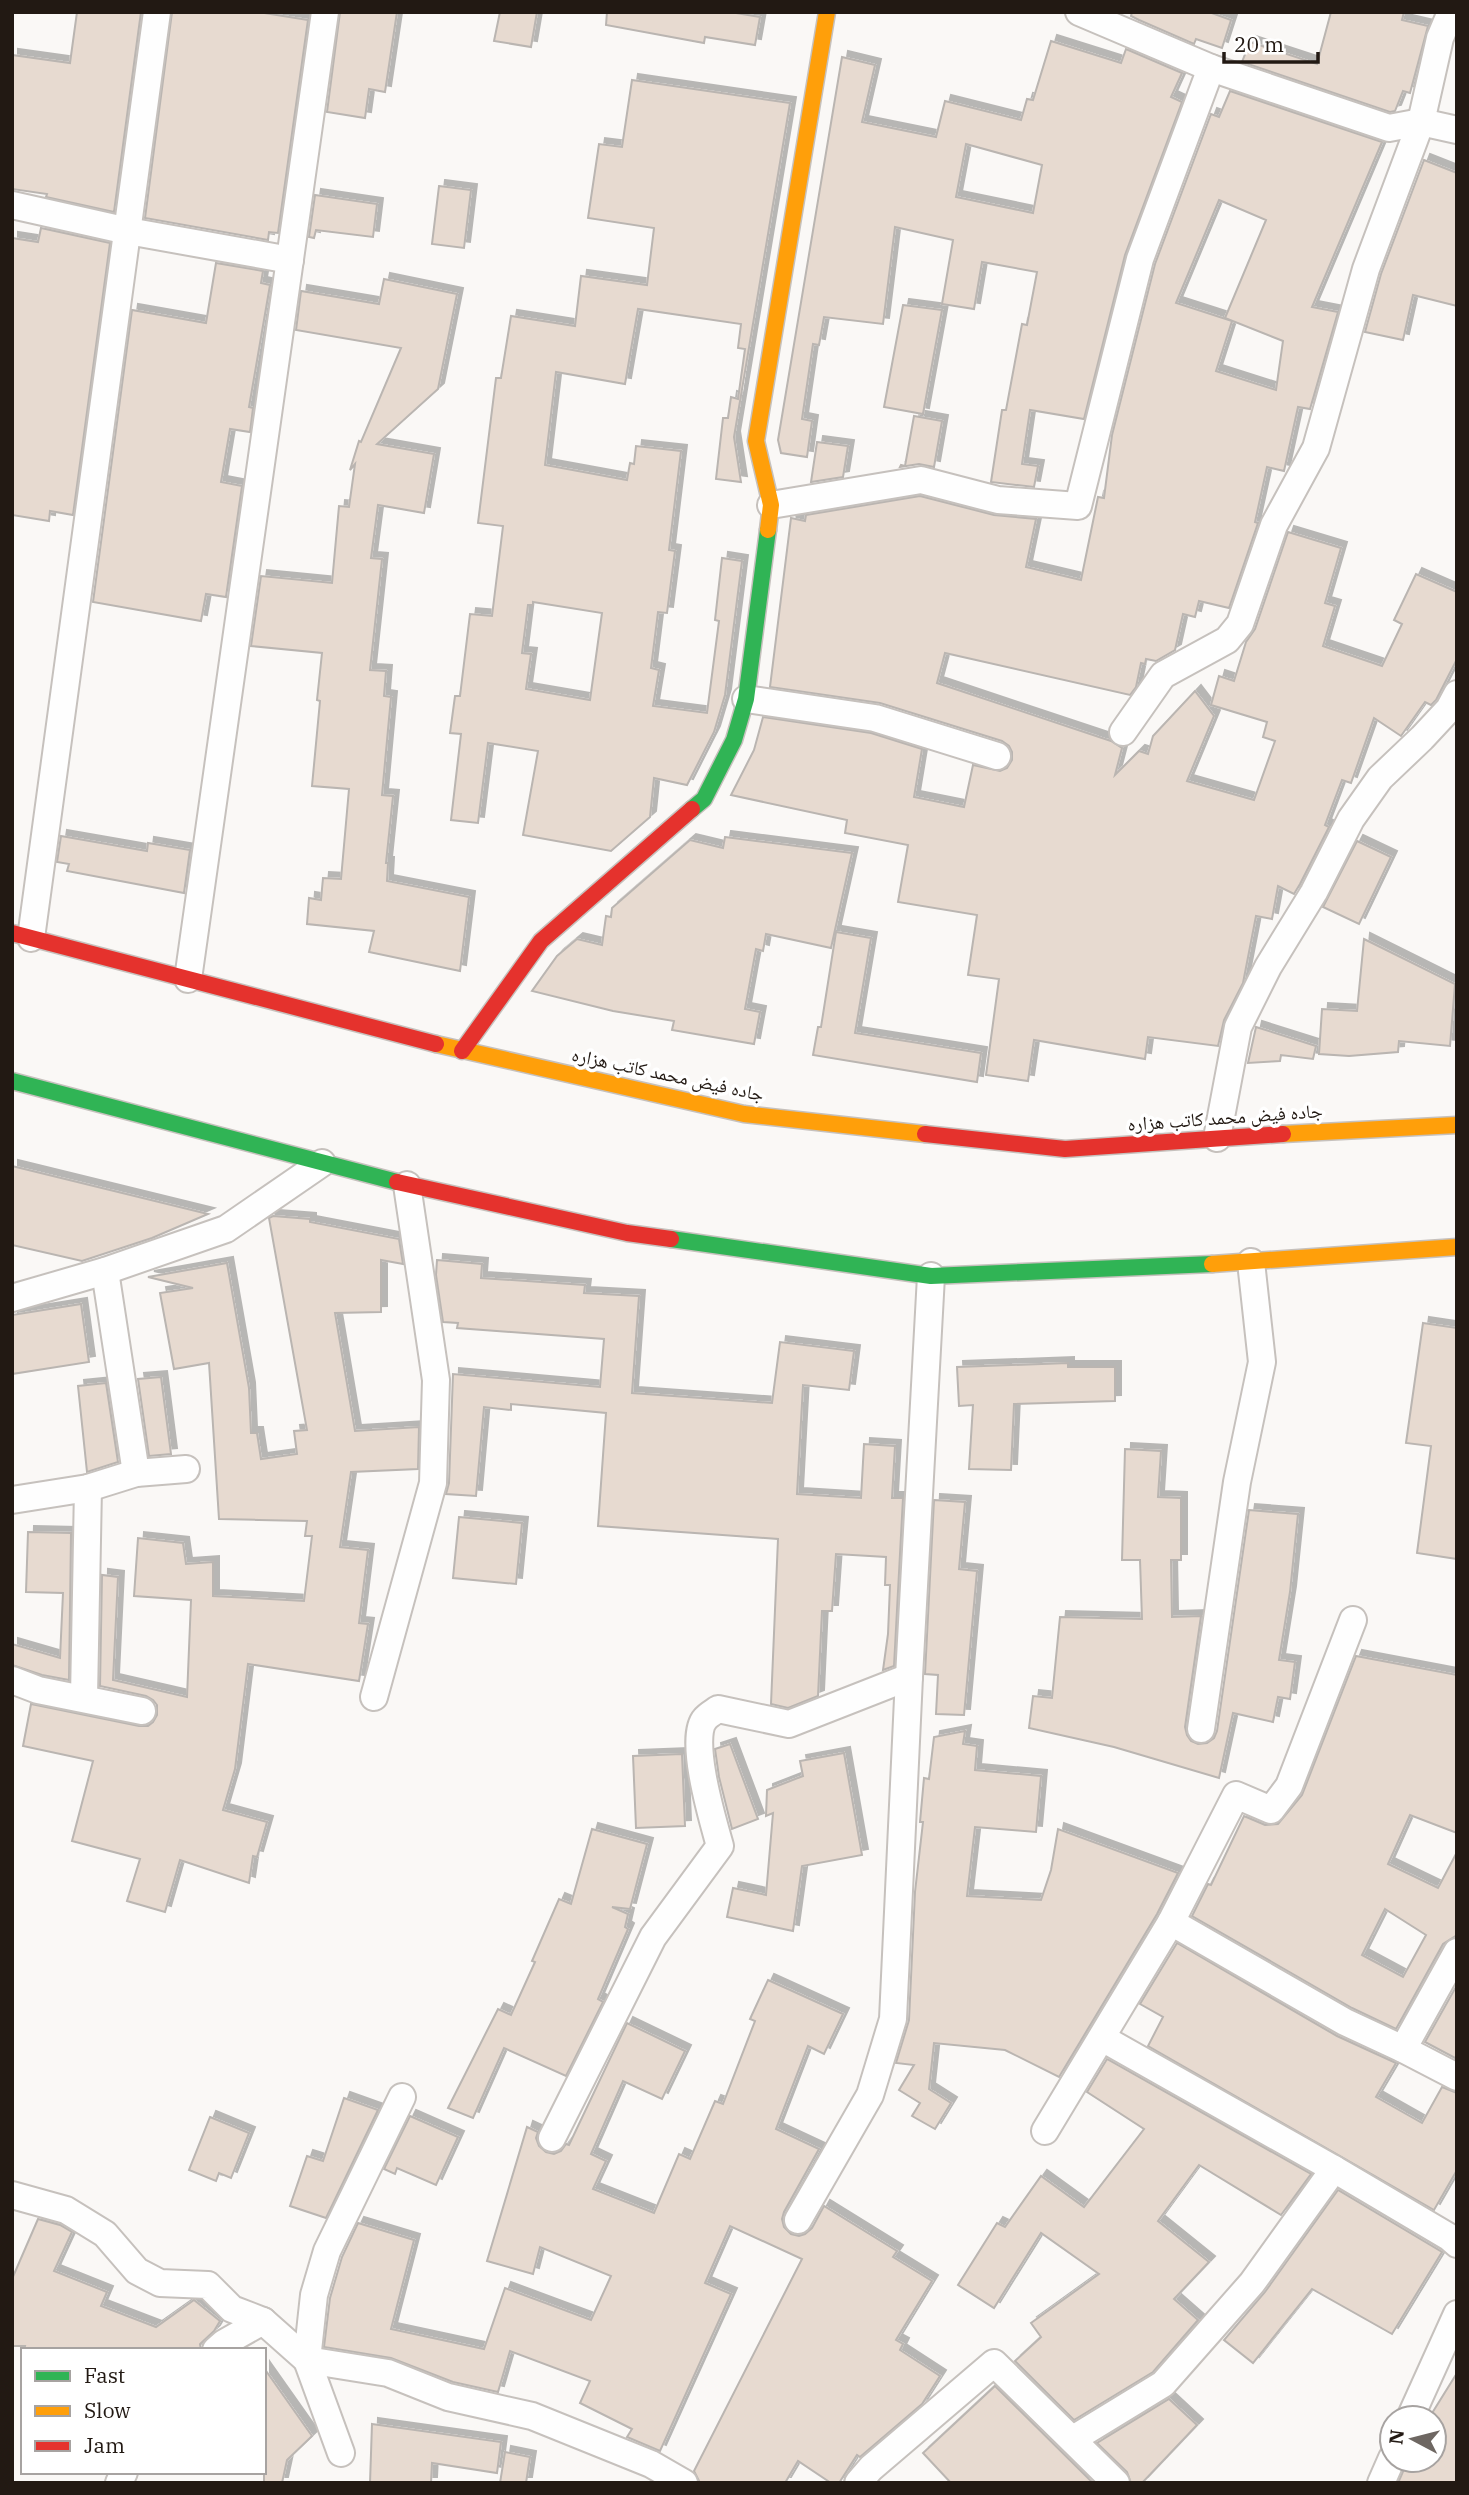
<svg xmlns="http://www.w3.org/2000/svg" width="1469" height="2495" font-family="'IBM Plex Serif','Noto Naskh Arabic',serif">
  <defs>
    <filter id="shadow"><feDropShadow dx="6" dy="-6" stdDeviation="0" flood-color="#0004"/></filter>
  </defs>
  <rect width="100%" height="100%" fill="#faf8f6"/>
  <g fill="#e7dad0" stroke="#bab5b1" stroke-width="2" fill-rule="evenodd" filter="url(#shadow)">
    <path d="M 77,12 L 141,12 L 114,212 L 46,197 L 47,194 L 12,189 L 12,55 L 70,63 Z"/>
    <path d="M 172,12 L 258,12 L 308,20 L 278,233 L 269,232 L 268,240 L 145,218 Z"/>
    <path d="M 340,12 L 397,12 L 385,92 L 369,89 L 365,118 L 327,112 Z"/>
    <path d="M 500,12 L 537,12 L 531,47 L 494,41 Z"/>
    <path d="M 607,12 L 730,12 L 760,17 L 755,45 L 705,37 L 704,43 L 606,25 Z"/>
    <path d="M 1132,12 L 1209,12 L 1231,20 L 1222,48 L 1196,39 L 1194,44 L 1139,20 L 1131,16 Z"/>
    <path d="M 1331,12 L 1404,12 L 1402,20 L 1428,26 L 1410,93 L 1403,91 L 1395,111 L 1390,112 L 1242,62 L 1250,42 L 1317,64 Z"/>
    <path d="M 1051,41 L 1121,63 L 1126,49 L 1182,73 L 1171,97 L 1182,102 L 1125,255 L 1084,419 L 1030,410 L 1022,464 L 1038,466 L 1034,487 L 991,482 L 1002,410 L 1006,410 L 1022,324 L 1027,325 L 1037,272 L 982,262 L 974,309 L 942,304 L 953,240 L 895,227 L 883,324 L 824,317 L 819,345 L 813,344 L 802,419 L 812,421 L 807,457 L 781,453 L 778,440 L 842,57 L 875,65 L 862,122 L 936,137 L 945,101 L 1021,120 L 1027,99 L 1033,100 ZM 966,144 L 1042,165 L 1033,213 L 956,197 Z"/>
    <path d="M 632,80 L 790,103 L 734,437 L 741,482 L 716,479 L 723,418 L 728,418 L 731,397 L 738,399 L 745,349 L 738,348 L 741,324 L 638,309 L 625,384 L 556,372 L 545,465 L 627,480 L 630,463 L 634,464 L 636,446 L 681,451 L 669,550 L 675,551 L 667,613 L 658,612 L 651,668 L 659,670 L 653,706 L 707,713 L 719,621 L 715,620 L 722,558 L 742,561 L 725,695 L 714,732 L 687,785 L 654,778 L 650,817 L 611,851 L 523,835 L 538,751 L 488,743 L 478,823 L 451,820 L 461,734 L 450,733 L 455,696 L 460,696 L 470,614 L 492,616 L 503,526 L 478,523 L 496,378 L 501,378 L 511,316 L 575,326 L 581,276 L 647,285 L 654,228 L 588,218 L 599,144 L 622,147 ZM 533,602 L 602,613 L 590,700 L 526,689 L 531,654 L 522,653 L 528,605 L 533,605 Z"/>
    <path d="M 1230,91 L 1382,142 L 1312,307 L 1338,312 L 1310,409 L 1298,407 L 1284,471 L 1267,467 L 1255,522 L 1258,523 L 1229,608 L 1199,601 L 1195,617 L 1183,614 L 1175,650 L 1156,661 L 1146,659 L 1145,664 L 1141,663 L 1136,687 L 1130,695 L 945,653 L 937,683 L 1111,741 L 1122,748 L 1115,775 L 1139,751 L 1148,754 L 1153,736 L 1195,691 L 1214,716 L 1187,781 L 1254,800 L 1275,741 L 1263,737 L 1267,722 L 1211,705 L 1219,676 L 1234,681 L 1246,642 L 1255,629 L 1288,532 L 1341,548 L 1325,603 L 1335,606 L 1323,646 L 1382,666 L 1402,624 L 1394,620 L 1416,574 L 1457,592 L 1457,659 L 1436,700 L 1431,705 L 1425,702 L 1401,736 L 1374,718 L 1351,783 L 1342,780 L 1325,825 L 1329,827 L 1300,884 L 1294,894 L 1278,886 L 1272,919 L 1256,916 L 1243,983 L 1224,1020 L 1218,1046 L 1148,1037 L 1145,1059 L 1034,1040 L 1028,1081 L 986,1075 L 999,979 L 968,975 L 977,915 L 898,902 L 908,845 L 845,833 L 847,820 L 731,795 L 754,750 L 763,717 L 871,733 L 922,749 L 914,797 L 964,807 L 973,765 L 1000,771 L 1007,768 L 1012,760 L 1012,752 L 1009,746 L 1002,741 L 880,703 L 770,687 L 791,518 L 805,521 L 806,515 L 920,496 L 994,515 L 1036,519 L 1026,567 L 1081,580 L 1098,497 L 1104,498 L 1112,435 L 1155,264 L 1211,114 L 1219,117 ZM 1219,200 L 1266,220 L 1225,318 L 1283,341 L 1276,390 L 1216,371 L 1232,321 L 1176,303 Z"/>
    <path d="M 1424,160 L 1457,173 L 1457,306 L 1413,295 L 1403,340 L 1365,332 L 1381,274 Z"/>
    <path d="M 439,186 L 471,190 L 464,248 L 432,244 Z"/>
    <path d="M 315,195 L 377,204 L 373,237 L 316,230 L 314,238 L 309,237 Z"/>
    <path d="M 41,228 L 110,243 L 73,515 L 50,511 L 49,521 L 12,515 L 12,238 L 38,242 Z"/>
    <path d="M 216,263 L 263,271 L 261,283 L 270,285 L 249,407 L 253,408 L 250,432 L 230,429 L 221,482 L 242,486 L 226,597 L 206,594 L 201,621 L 93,602 L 132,310 L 206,323 Z"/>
    <path d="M 384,279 L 457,294 L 438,389 L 377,444 L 434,454 L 424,513 L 378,505 L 371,558 L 382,559 L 370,670 L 386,671 L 384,696 L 391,697 L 382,795 L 393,796 L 386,863 L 388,863 L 387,881 L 469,897 L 460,971 L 369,952 L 374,931 L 307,924 L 309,898 L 321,900 L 323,878 L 341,879 L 349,789 L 312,786 L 320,701 L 317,700 L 322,653 L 251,646 L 261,576 L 332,583 L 339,506 L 349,507 L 355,464 L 350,470 L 359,441 L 361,442 L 401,348 L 296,330 L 301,291 L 379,304 Z"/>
    <path d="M 903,305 L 942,310 L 923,414 L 884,407 Z"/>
    <path d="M 914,416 L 942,421 L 934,467 L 919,464 L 900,467 L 901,465 L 905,466 Z"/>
    <path d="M 817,442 L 848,446 L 843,477 L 811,482 Z"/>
    <path d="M 61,836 L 147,851 L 148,843 L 190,850 L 184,893 L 67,871 L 69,864 L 57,862 Z"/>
    <path d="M 725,837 L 852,853 L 831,948 L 766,934 L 763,951 L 756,949 L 745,1009 L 760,1012 L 754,1044 L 672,1030 L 674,1021 L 613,1011 L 532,991 L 557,956 L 577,939 L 602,945 L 606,916 L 611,917 L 612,908 L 690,840 L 723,848 Z"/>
    <path d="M 1357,841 L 1391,857 L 1359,924 L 1323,907 Z"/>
    <path d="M 836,932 L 871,938 L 855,1033 L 981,1053 L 977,1082 L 813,1055 L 818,1027 L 821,1027 Z"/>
    <path d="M 1364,939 L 1455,984 L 1450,1046 L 1399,1041 L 1398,1052 L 1349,1056 L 1319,1054 L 1322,1009 L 1357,1011 Z"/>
    <path d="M 1256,1027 L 1316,1046 L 1313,1059 L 1281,1055 L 1280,1061 L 1248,1063 Z"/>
    <path d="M 12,1166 L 208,1214 L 152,1238 L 82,1261 L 12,1245 Z"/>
    <path d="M 273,1216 L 310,1219 L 310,1222 L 399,1239 L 403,1264 L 381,1260 L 381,1312 L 335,1313 L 355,1431 L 419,1427 L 418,1469 L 351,1472 L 340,1547 L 368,1550 L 359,1623 L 368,1624 L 359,1681 L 248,1664 L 235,1769 L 223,1810 L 267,1822 L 257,1857 L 253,1856 L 249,1883 L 180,1860 L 165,1912 L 127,1901 L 140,1859 L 72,1841 L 93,1761 L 23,1746 L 31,1704 L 139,1726 L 148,1726 L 153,1722 L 157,1715 L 157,1705 L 153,1700 L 146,1696 L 100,1686 L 102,1575 L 118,1577 L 113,1680 L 187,1697 L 191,1600 L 134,1596 L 138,1538 L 183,1543 L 186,1564 L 213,1562 L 213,1596 L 304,1601 L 312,1536 L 305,1536 L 307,1521 L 219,1519 L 209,1363 L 174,1369 L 160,1293 L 193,1288 L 148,1277 L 227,1263 L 249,1388 L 251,1433 L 257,1433 L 261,1459 L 297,1454 L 294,1431 L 307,1430 L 269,1218 Z"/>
    <path d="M 437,1260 L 482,1264 L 481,1278 L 585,1285 L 584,1293 L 639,1296 L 632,1393 L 772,1403 L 780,1342 L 854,1351 L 849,1390 L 803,1385 L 797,1494 L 861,1498 L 864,1444 L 895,1446 L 892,1498 L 903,1498 L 894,1666 L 883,1670 L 888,1634 L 890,1585 L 885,1585 L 886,1557 L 836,1554 L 832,1611 L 822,1611 L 818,1696 L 788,1708 L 771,1704 L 778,1539 L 598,1526 L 606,1413 L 511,1404 L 511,1410 L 484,1407 L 476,1496 L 446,1494 L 449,1483 L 453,1374 L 600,1387 L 604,1339 L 457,1328 L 458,1323 L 443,1322 L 436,1275 Z"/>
    <path d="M 81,1304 L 89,1362 L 12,1374 L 12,1315 Z"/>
    <path d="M 1423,1323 L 1457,1328 L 1457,1559 L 1417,1553 L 1431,1446 L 1406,1443 Z"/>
    <path d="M 1068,1363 L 1068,1367 L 1115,1367 L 1115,1401 L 1014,1404 L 1011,1470 L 969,1469 L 973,1405 L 959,1406 L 957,1367 Z"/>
    <path d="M 161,1377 L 171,1454 L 149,1456 L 138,1379 Z"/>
    <path d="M 106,1383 L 118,1462 L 87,1472 L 78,1386 Z"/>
    <path d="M 1125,1449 L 1161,1451 L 1158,1497 L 1181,1498 L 1181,1560 L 1171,1560 L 1172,1617 L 1201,1616 L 1185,1727 L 1187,1735 L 1191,1741 L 1198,1744 L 1207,1743 L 1214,1738 L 1217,1731 L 1249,1510 L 1298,1514 L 1290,1592 L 1279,1660 L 1295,1662 L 1290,1699 L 1278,1697 L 1273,1722 L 1233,1713 L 1219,1778 L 1114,1747 L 1029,1728 L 1033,1696 L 1052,1698 L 1060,1617 L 1142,1619 L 1140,1560 L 1122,1560 Z"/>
    <path d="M 934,1500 L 965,1502 L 959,1569 L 977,1571 L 964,1715 L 936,1714 L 938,1675 L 925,1674 Z"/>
    <path d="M 459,1517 L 522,1523 L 516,1584 L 453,1578 Z"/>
    <path d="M 28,1532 L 71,1533 L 69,1680 L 42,1675 L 12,1665 L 12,1644 L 60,1658 L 63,1593 L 26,1592 Z"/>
    <path d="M 1356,1656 L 1457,1675 L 1457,1833 L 1410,1815 L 1388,1864 L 1438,1888 L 1457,1852 L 1457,1935 L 1443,1944 L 1396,2029 L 1352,2008 L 1192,1916 L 1208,1884 L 1211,1885 L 1244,1816 L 1265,1825 L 1278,1824 L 1302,1795 ZM 1385,1909 L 1426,1935 L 1403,1977 L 1362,1955 Z"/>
    <path d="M 965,1731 L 963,1744 L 977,1746 L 975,1770 L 1041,1776 L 1036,1832 L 975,1827 L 967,1896 L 1041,1900 L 1051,1870 L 1058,1829 L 1178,1873 L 1157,1914 L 1059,2077 L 1005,2050 L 934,2043 L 929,2089 L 951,2103 L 935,2129 L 912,2116 L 920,2103 L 899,2090 L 914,2065 L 896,2063 L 909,2020 L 915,1892 L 923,1822 L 920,1822 L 924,1778 L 929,1779 L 934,1737 Z"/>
    <path d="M 730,1744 L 758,1819 L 732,1829 L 719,1777 L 715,1749 Z"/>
    <path d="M 844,1753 L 862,1855 L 802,1866 L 793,1931 L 727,1917 L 733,1888 L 766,1895 L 773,1813 L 766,1816 L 767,1790 L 803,1776 L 800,1761 Z"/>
    <path d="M 682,1754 L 685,1826 L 636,1828 L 633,1756 Z"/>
    <path d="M 592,1829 L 647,1844 L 630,1909 L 612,1907 L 628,1914 L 625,1927 L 628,1929 L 598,1999 L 603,2002 L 566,2076 L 504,2048 L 473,2118 L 448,2108 L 498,2009 L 511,2015 L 535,1962 L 532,1961 L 559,1899 L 571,1904 Z"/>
    <path d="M 1177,1943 L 1337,2036 L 1396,2063 L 1376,2097 L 1422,2123 L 1442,2087 L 1457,2093 L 1457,2170 L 1434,2210 L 1148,2046 L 1163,2017 L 1140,2004 Z"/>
    <path d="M 768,1980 L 843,2014 L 824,2054 L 808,2046 L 776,2129 L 819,2149 L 784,2212 L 782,2219 L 784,2227 L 791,2234 L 799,2236 L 805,2234 L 812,2228 L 824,2206 L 897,2251 L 893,2257 L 932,2281 L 896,2340 L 903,2344 L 900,2350 L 940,2376 L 922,2404 L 860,2457 L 857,2455 L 839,2483 L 831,2483 L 798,2461 L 785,2483 L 700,2483 L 694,2471 L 802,2259 L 730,2226 L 705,2283 L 731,2294 L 660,2451 L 627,2437 L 632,2429 L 580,2403 L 590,2381 L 510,2351 L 498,2392 L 453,2382 L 391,2358 L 324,2347 L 330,2298 L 342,2257 L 358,2223 L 414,2240 L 391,2329 L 484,2349 L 505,2288 L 591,2320 L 611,2276 L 540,2247 L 533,2274 L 487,2261 L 527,2127 L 538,2132 L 536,2138 L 539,2146 L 546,2152 L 554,2154 L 561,2151 L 566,2144 L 569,2145 L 627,2023 L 685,2051 L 662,2099 L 623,2081 L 591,2154 L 606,2161 L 593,2189 L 654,2213 L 679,2154 L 690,2159 L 715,2101 L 723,2104 L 755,2021 L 750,2019 Z"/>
    <path d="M 1457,1985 L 1457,2059 L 1425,2042 Z"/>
    <path d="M 1107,2059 L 1311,2174 L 1281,2215 L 1199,2165 L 1158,2221 L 1209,2262 L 1174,2299 L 1198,2320 L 1153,2372 L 1074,2420 L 1015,2361 L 1041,2337 L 1031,2323 L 1099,2274 L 1041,2233 L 994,2308 L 958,2285 L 997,2223 L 1005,2227 L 1041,2176 L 1084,2207 L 1144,2129 L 1087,2092 Z"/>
    <path d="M 344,2098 L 378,2110 L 326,2218 L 290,2206 L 307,2156 L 323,2161 Z"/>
    <path d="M 410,2116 L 458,2137 L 436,2185 L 397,2168 L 395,2174 L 384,2169 Z"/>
    <path d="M 210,2117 L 249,2133 L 231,2178 L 219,2173 L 216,2181 L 189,2170 Z"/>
    <path d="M 1338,2190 L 1442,2252 L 1392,2334 L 1312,2289 L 1253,2363 L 1224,2340 L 1265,2292 Z"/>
    <path d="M 38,2219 L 60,2225 L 72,2232 L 54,2271 L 107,2292 L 101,2306 L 156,2327 L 194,2300 L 220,2321 L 214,2331 L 200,2344 L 201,2350 L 24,2350 L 25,2346 L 12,2346 L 12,2279 Z"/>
    <path d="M 264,2368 L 312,2436 L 287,2460 L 282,2483 L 264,2483 Z"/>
    <path d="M 1457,2373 L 1457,2483 L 1398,2483 L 1408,2460 L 1434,2460 L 1434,2418 L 1429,2418 Z"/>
    <path d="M 995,2386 L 1093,2483 L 951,2483 L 923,2453 Z"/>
    <path d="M 1169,2399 L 1197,2425 L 1142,2483 L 1131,2483 L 1127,2472 L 1097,2443 Z"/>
    <path d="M 372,2424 L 501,2442 L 497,2473 L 432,2463 L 431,2483 L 370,2483 Z"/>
    <path d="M 505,2452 L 530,2457 L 526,2483 L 500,2483 Z"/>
  </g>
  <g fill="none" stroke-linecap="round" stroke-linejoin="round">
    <defs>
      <g id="street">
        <path d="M 1079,12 L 1211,68 L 1389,128 L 1421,122 L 1457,130"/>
        <path d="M 12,205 L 128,231 L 290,260"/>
        <path d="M 771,505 L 921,480 L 998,500 L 1078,506 L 1140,259 L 1211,68"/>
        <path d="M 746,699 L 875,718 L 997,756"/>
        <path d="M 1123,732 L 1163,675 L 1227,640 L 1240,624 L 1274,525 L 1316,448 L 1366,269 L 1421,122 L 1440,38 L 1451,12"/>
        <path d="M 31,938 L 157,12"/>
        <path d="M 188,979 L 325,12"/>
        <path d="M 1217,1138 L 1238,1027 L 1268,967 L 1314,892 L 1351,819 L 1380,778 L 1422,738 L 1449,709 L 1457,694"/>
        <path d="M 105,1271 L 136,1473"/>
        <path d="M 12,1298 L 105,1271 L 226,1229 L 322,1163"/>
        <path d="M 12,1500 L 88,1488 L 136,1473 L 186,1469"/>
        <path d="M 12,1680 L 38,1690 L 142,1711"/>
        <path d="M 84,1697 L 88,1488"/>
        <path d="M 374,1697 L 433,1483 L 436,1380 L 407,1185"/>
        <path d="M 1201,1729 L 1237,1482 L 1262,1362 L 1251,1262"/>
        <path d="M 1171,1922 L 1345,2022 L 1403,2049 L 1457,2077"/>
        <path d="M 1102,2038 L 1334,2169 L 1449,2237 L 1457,2244"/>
        <path d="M 1403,2049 L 1457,1952"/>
        <path d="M 1045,2131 L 1171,1922 L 1236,1795 L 1271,1810 L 1289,1786 L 1353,1620"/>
        <path d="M 552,2138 L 653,1937 L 720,1846 C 713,1821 688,1738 705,1719 C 708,1715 714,1712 718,1709 L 789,1724 L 909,1677"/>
        <path d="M 12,2195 L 66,2210 L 105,2234 L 137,2271 L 160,2283 L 208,2285 L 232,2309 L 263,2321 L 307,2360 L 388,2373 L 448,2397 L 532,2416 L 651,2464 L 684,2483"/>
        <path d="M 798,2220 L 870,2095 L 893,2019 L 909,1677 L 931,1276"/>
        <path d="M 216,2350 L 224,2343 L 263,2321"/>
        <path d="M 1410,2418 L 1457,2314"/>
        <path d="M 1073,2439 L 1163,2384 L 1252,2283 L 1334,2169"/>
        <path d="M 341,2453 L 307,2360 L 314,2295 L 327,2251 L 402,2097"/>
        <path d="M 119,2483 L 124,2472"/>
        <path d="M 858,2483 L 871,2468 L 994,2363 L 1116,2483"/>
        <path d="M 1381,2483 L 1392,2458"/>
      </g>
      <g id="fast">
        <path d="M 692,809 L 704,799 L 734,740 L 746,699 L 768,530"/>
        <path d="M 12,1081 L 397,1182"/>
        <path d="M 671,1239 L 931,1276 L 1212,1264"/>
      </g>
      <g id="slow">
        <path d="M 768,530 L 771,505 L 756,441 L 827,12"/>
        <path d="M 436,1044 L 744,1114 L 925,1134"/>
        <path d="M 1283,1134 L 1457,1125"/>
        <path d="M 1212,1264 L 1457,1247"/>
      </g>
      <g id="jam">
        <path d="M 12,933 L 436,1044"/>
        <path d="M 462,1051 L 541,941 L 692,809"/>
        <path d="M 925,1134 L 1065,1149 L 1283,1134"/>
        <path d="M 397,1182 L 627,1233 L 671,1239"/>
      </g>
    </defs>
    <use href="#street" stroke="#c6c1bd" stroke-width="30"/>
    <use href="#fast" stroke="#c6c1bd" stroke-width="19"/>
    <use href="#slow" stroke="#c6c1bd" stroke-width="19"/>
    <use href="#jam" stroke="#c6c1bd" stroke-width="19"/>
    <use href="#street" stroke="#fefefe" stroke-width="26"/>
    <use href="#fast" stroke="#30b455" stroke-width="16"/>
    <use href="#slow" stroke="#ff9f0a" stroke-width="16"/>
    <use href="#jam" stroke="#e5322d" stroke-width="16"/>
  </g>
  <g text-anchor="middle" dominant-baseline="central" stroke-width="7" stroke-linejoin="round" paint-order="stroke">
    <g font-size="19" fill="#221913" stroke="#fff">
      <text transform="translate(668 1074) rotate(12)">جاده فیض محمد کاتب هزاره</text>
      <text transform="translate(1225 1117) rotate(-4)">جاده فیض محمد کاتب هزاره</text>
    </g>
  </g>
  <rect width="1469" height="2495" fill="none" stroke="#221913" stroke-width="28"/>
  <rect x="21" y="2348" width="245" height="126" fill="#ffffff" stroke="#a7a3a1" stroke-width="2"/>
  <rect x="35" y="2371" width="35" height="10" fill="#30b455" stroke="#a7a3a1" stroke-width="2"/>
  <text x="84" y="2383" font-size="21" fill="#221913">Fast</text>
  <rect x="35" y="2406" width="35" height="10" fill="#ff9f0a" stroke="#a7a3a1" stroke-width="2"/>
  <text x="84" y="2418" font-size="21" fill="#221913">Slow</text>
  <rect x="35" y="2441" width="35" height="10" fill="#e5322d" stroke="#a7a3a1" stroke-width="2"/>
  <text x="84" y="2453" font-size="21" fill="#221913">Jam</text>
  <g transform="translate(1413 2439) rotate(277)"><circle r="33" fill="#ffffff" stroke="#a7a3a1" stroke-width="2"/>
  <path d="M0-5L12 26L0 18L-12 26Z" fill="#6e6762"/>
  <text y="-10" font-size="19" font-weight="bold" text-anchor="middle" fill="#221913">N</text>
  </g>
  <path d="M1224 52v10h94v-10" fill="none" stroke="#221913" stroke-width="3.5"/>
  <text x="1234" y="52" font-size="21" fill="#221913" stroke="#ffffff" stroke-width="5" paint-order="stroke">20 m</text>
</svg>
